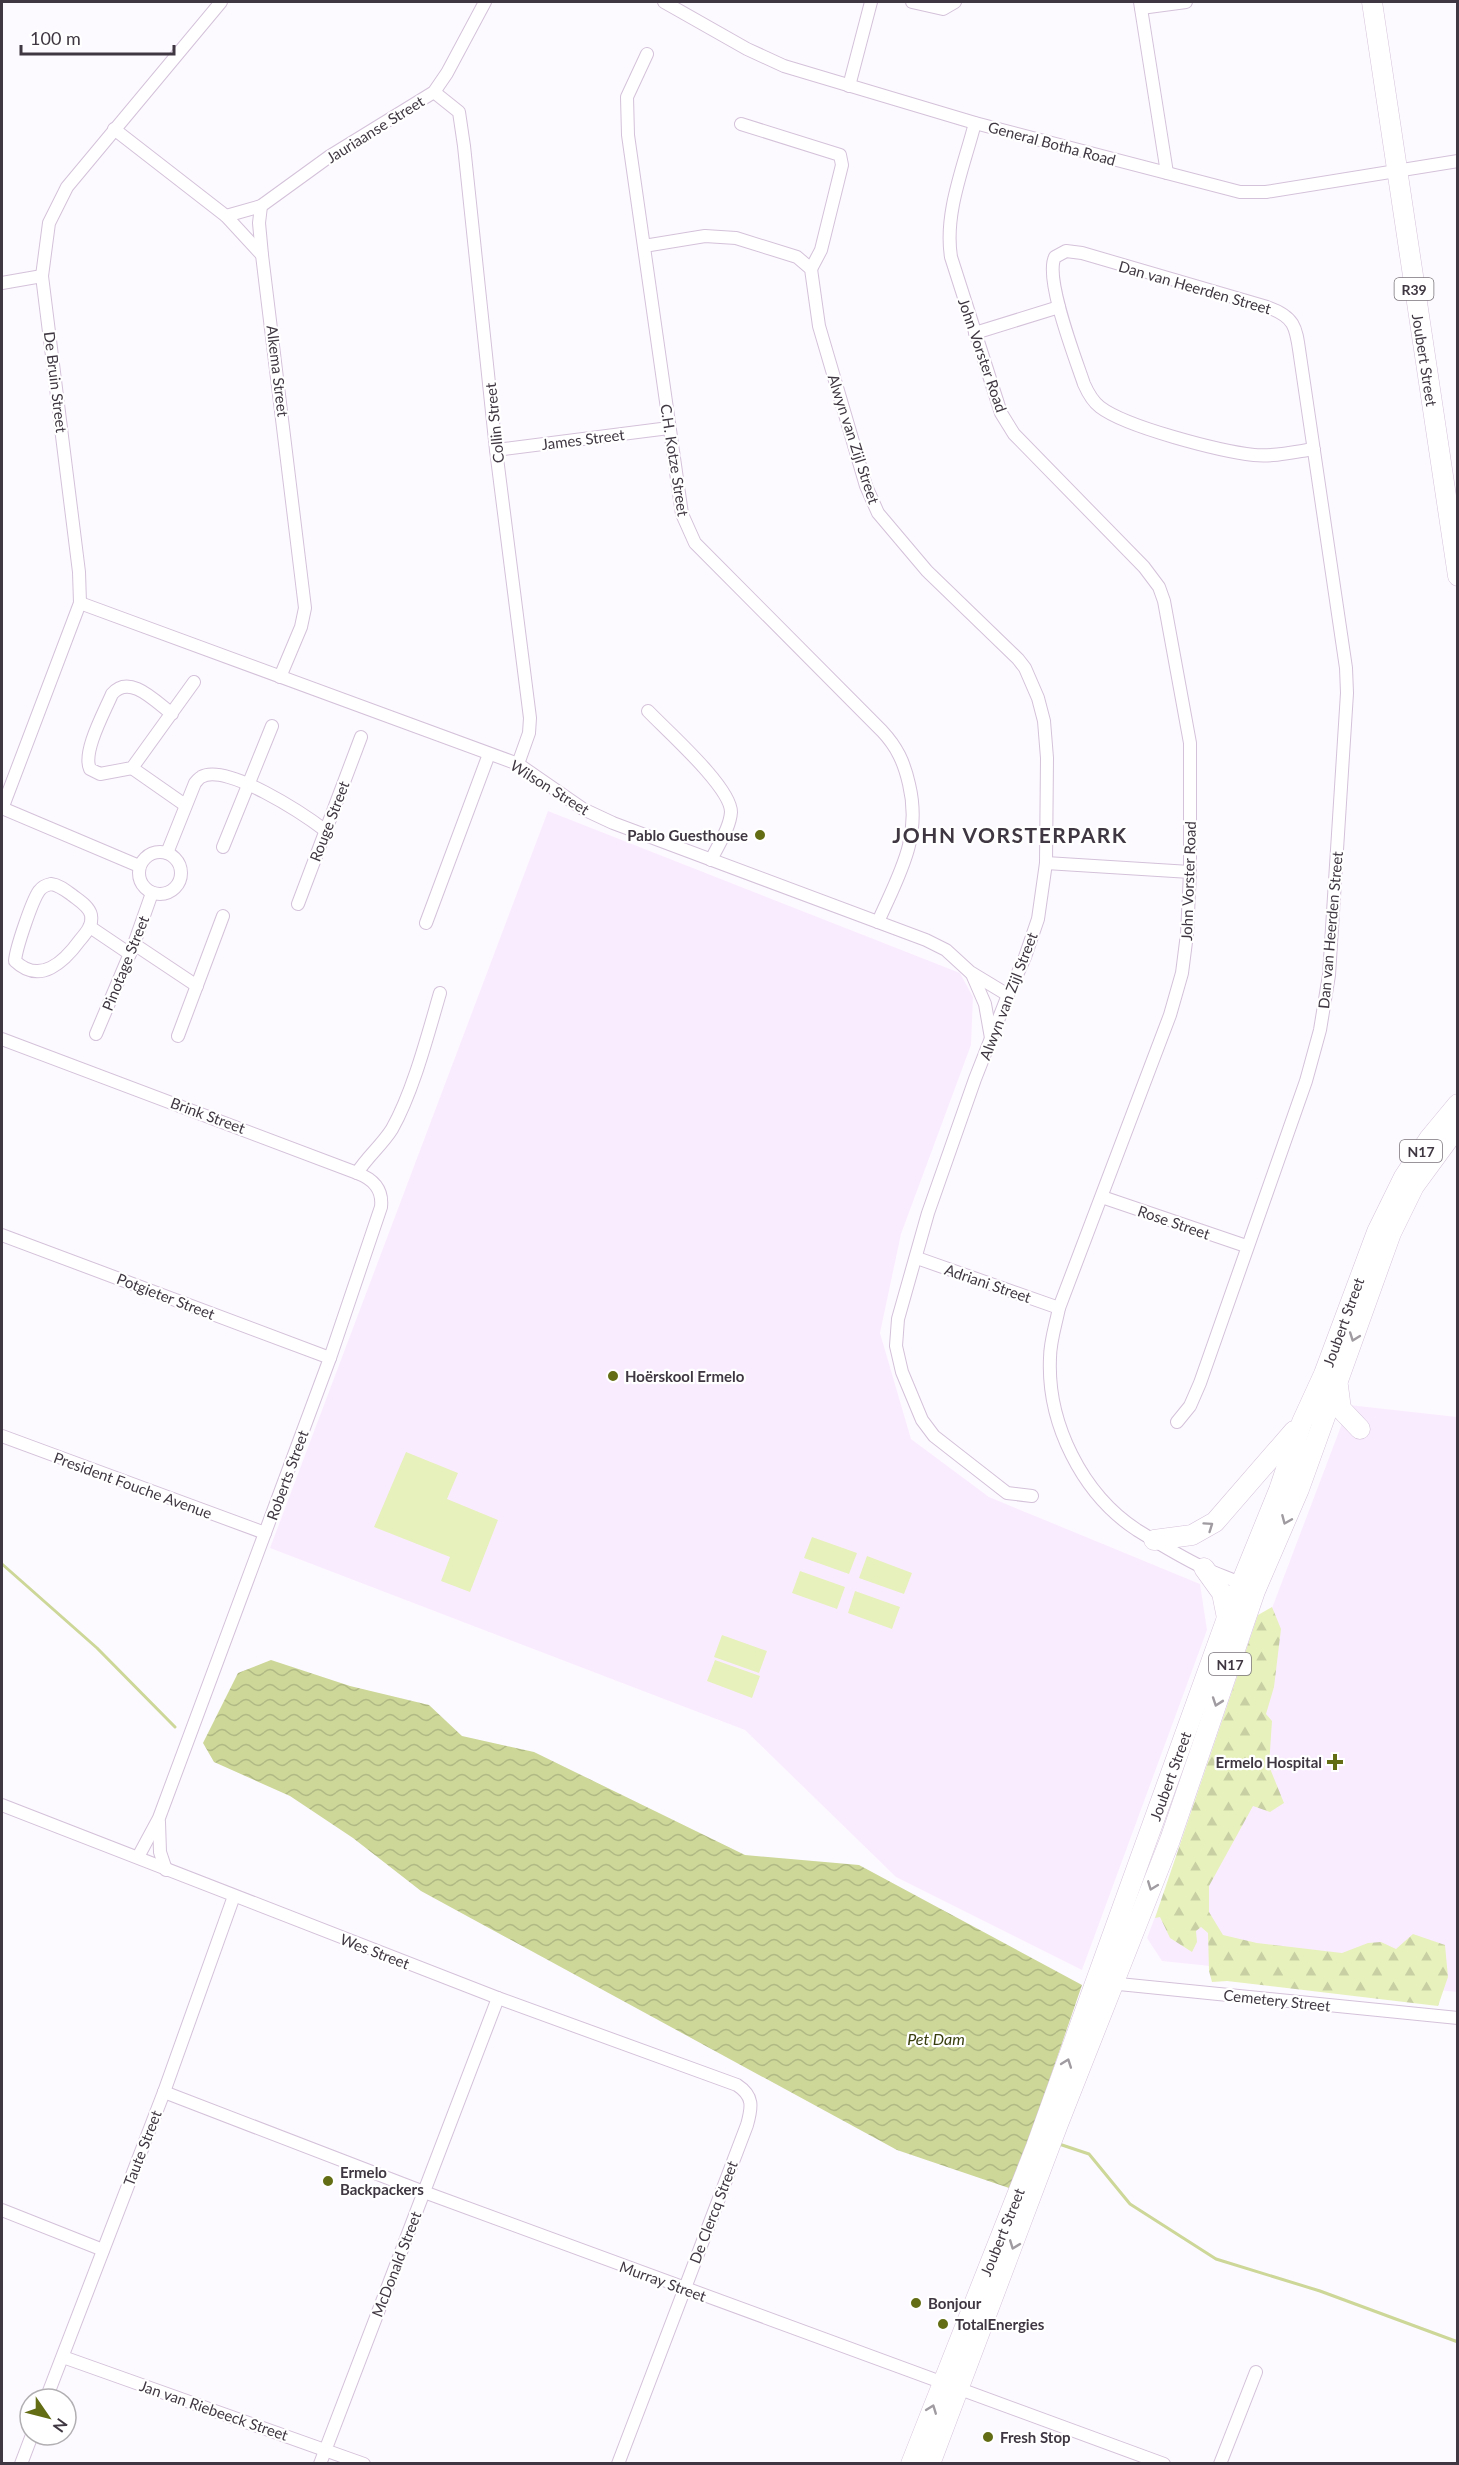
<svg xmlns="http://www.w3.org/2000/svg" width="1459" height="2465" font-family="Lato,sans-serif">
  <defs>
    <pattern id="forest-firs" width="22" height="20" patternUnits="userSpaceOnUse" patternTransform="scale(1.5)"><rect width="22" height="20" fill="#e7f1bc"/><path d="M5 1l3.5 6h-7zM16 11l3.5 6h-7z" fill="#c7cfa3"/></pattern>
    <pattern id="water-waves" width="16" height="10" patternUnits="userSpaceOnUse" patternTransform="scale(1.5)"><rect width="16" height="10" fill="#ccd798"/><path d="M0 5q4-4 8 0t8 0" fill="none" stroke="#b0b984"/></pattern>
  </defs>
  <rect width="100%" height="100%" fill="#fdfaff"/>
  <g fill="#faecff">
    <path d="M 548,811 L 960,973 L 973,997 L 971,1045 L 901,1234 L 880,1333 L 911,1439 L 989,1497 L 1200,1584 L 1207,1630 L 1082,1970 L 896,1877 L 745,1730 L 270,1548 Z"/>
    <path d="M 1349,1405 L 1457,1417 L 1457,1992 L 1162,1961 L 1147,1938 Z"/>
  </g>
  <g fill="#e7f1bc">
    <path d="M 406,1452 L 458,1473 L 447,1499 L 498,1520 L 470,1592 L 441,1581 L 450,1557 L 374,1527 Z"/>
    <path d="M 812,1537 L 857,1553 L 849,1574 L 804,1558 Z"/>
    <path d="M 867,1556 L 912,1573 L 904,1594 L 859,1578 Z"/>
    <path d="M 800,1571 L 845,1587 L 837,1609 L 792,1593 Z"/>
    <path d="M 855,1591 L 900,1607 L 892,1629 L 848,1613 Z"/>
    <path d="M 722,1635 L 767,1651 L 759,1673 L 714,1657 Z"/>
    <path d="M 715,1660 L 760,1676 L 752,1698 L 707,1681 Z"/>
  </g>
  <path fill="url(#forest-firs)" d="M 1272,1607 L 1281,1629 L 1274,1687 L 1266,1714 L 1272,1721 L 1269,1766 L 1284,1803 L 1270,1812 L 1253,1806 L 1209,1886 L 1209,1912 L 1223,1935 L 1257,1943 L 1342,1953 L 1368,1943 L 1381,1942 L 1396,1949 L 1413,1934 L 1445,1945 L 1448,1977 L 1438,2006 L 1227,1981 L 1212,1982 L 1209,1971 L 1208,1933 L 1201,1927 L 1196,1931 L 1197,1942 L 1192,1952 L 1170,1938 L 1160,1917 L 1155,1918 L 1258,1615 Z"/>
  <path fill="url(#water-waves)" d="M 271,1660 L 350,1686 L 429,1705 L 462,1736 L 534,1752 L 745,1855 L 859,1865 L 1082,1985 L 1012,2189 L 897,2150 L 421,1891 L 353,1838 L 290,1796 L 214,1762 L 203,1743 L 238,1673 Z"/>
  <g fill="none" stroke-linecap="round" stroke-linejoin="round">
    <g stroke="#ccd798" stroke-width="3">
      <path d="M 2,1564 L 97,1648 L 175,1727"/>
      <path d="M 1059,2144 L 1089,2154 L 1130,2204 L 1216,2259 L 1320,2291 L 1458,2342"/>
    </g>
    <defs>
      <g id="minor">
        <path d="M 664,2 L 747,49 L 784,66 L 975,123 L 1240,192 L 1266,192 L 1458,161"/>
        <path d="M 912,2 L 943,9 L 955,2"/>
        <path d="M 1140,2 L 1167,173"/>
        <path d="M 1141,8 L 1186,2"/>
        <path d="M 647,54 L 627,97 L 628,135 L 682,514 L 695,543 L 882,731 C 897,747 904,762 909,784 C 922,838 899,874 878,922"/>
        <path d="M 849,86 L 871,2"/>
        <path d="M 434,92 L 459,112 L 464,146 L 496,450 L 530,718 L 529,733 L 518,764"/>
        <path d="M 975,123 C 964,166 944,213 951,257 L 1001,413 L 1014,434 L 1144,567 L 1159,587 L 1164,601 L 1190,743 L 1190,872 L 1187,934 L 1182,973 L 1170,1015 L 1059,1308 C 1056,1324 1050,1341 1050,1358 C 1047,1423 1082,1494 1137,1530 C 1158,1543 1181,1557 1204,1568 C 1218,1575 1233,1579 1246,1586"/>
        <path d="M 741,124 L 840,155 L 842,165 L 821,250 L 811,269"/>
        <path d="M 114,129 L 226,216 L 262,255 L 305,608 L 301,627 L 280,677"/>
        <path d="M 261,206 L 259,223 L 262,255"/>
        <path d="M 226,216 L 261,206 L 330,156 L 434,92 L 447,73 L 485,2"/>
        <path d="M 644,246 L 705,236 L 736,238 L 797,257 L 811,269 L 819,326 L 866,486 L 878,513 L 927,571 L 1018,659 L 1025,668 L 1038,698 L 1044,721 L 1047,758 L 1046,863 L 1038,919 L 1025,957 L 1008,995 L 975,1079 L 928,1213 L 898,1319 L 896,1346 L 902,1372 L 922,1420 L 934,1436 L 1007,1493 L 1032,1496"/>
        <path d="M 2,283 L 42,276"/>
        <path d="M 975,333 L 1059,307"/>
        <path d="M 496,450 L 669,428"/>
        <path d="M 80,603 L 518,764 L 583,809 L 613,823 L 926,940 L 946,950 L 970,972 L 1008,995"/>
        <path d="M 648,711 C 666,730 731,787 731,812 C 730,828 718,845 711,860"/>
        <path d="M 172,714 C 156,702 130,673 112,694 C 105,711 82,752 90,769 L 100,774 L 132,768 L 194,682"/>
        <path d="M 132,768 L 185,805"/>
        <path d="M 2,808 L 139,866"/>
        <path d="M 2,809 L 80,603 L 79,572 L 42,276 L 49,223 L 67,187 L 221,2"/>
        <path d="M 223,847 L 272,726"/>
        <circle cx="160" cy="873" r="21"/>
        <path d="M 167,853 L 195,783 C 195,783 200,777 201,777 C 226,762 305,815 326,831"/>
        <path d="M 1046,863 L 1190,872"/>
        <path d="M 51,884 C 59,885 65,890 72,895 C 78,900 89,906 91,915 C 93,925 86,933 80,940 C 64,962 40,985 15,961 C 16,948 32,901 39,891 C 42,887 46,885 51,884 Z"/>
        <path d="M 298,904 L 361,737"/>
        <path d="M 426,923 L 489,754"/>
        <path d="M 90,927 L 130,954"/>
        <path d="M 134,944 L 197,986"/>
        <path d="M 972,974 L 985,1004 L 991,1038"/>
        <path d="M 96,1034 L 134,944 L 152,893"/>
        <path d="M 178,1036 L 223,916"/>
        <path d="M 2,1039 L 357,1173 C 373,1179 383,1189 381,1207 L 330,1358 L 159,1818 L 138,1857"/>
        <path d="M 357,1173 C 367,1157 382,1145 392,1129 C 413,1092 428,1034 440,993"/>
        <path d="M 1102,1197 L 1246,1246"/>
        <path d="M 2,1235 L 330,1358"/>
        <path d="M 917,1258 L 1059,1308"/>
        <path d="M 1177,1422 L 1190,1406 L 1200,1383 L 1306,1081 L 1320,1030 L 1329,975 L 1347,693 L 1346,668 L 1300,356 C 1296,328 1296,317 1267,307 L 1082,253 L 1066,251 L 1055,257 C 1044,278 1076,360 1084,384 C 1088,393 1092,401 1100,407 C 1126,427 1219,451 1254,455 C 1273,457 1294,452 1314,449"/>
        <path d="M 2,1436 L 265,1533"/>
        <path d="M 2,1805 L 498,1998 L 737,2085 C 754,2096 752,2107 747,2125 L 618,2464"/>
        <path d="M 159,1822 L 160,1852 L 166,1870"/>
        <path d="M 1109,1983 L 1458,2018"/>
        <path d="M 164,2092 L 424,2192 L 1164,2464"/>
        <path d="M 2,2210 L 103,2250"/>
        <path d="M 63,2357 L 364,2464"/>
        <path d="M 46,2399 L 164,2092 L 234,1896"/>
        <path d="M 21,2464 L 32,2435"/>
        <path d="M 320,2464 L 498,1998"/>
        <path d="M 1220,2464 L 1256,2372"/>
      </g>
      <path id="primary" d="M 1372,2 L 1458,576"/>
      <g id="trunk">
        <path d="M 1338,1386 L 1341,1409 L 1360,1429"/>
        <path d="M 1154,1540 L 1192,1535 L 1215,1522 L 1294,1431"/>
        <path d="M 1204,1568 L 1222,1593 L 1227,1618"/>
        <path d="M 911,2464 L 1036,2147 L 1227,1618 L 1279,1490 L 1302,1422 L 1324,1374 L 1377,1232 L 1404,1177 L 1429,1139 L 1458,1104"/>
        <path d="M 930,2464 L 1058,2124 L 1170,1840 L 1255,1591 L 1299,1489 L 1391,1233 L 1414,1186 L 1458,1126"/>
      </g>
    </defs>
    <use href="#minor" stroke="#d4c2da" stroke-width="14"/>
    <use href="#primary" stroke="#d4c2da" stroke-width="21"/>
    <use href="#trunk" stroke="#d4c2da" stroke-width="21"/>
    <use href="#minor" stroke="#fff" stroke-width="12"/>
    <use href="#primary" stroke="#fff" stroke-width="20"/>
    <use href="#trunk" stroke="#fff" stroke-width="20"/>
  </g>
  <defs><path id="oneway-chevron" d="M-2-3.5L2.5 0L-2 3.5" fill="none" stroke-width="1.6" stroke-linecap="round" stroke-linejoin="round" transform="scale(1.5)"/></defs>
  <g stroke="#9f9ba0">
    <use href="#oneway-chevron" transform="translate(1354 1337) rotate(110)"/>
    <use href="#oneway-chevron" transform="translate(1286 1520) rotate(113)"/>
    <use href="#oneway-chevron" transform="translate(1209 1526) rotate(-35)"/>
    <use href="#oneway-chevron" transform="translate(1217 1702) rotate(109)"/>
    <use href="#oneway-chevron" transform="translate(1152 1886) rotate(111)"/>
    <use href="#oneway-chevron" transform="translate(1067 2063) rotate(-70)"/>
    <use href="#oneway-chevron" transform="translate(1014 2245) rotate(111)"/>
    <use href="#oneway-chevron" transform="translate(932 2409) rotate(-69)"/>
  </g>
  <g fill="#636d14" stroke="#fff" stroke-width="2">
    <circle cx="760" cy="835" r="6"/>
    <circle cx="613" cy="1376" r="6"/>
    <path d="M1332 1753h6v6h6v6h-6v6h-6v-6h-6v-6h6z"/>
    <circle cx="328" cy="2181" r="6"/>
    <circle cx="916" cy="2303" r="6"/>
    <circle cx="943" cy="2324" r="6"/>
    <circle cx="988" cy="2437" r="6"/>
  </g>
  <g text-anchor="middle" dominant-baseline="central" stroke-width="4.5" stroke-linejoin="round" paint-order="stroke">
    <g fill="#fff" stroke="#79737a" stroke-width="1.5">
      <rect x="1394.5" y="278" width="39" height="22" rx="4.5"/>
      <rect x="1400" y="1140" width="42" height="22" rx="4.5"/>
      <rect x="1209" y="1653" width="42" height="22" rx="4.5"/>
    </g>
    <g font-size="14" font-weight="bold" fill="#3f3741">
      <text x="1414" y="289">R39</text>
      <text x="1421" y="1151">N17</text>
      <text x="1230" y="1664">N17</text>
    </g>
    <g font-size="15" fill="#3f3741" stroke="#fff">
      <text transform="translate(375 129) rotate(-32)">Jauriaanse Street</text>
      <text transform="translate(1052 143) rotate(15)">General Botha Road</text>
      <text transform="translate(1195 287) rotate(16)">Dan van Heerden Street</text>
      <text transform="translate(983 355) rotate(71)">John Vorster Road</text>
      <text transform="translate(1425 360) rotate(81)">Joubert Street</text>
      <text transform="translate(278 371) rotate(83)">Alkema Street</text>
      <text transform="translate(56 382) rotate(83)">De Bruin Street</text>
      <text transform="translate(494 423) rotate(-96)">Collin Street</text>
      <text transform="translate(583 439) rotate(-7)">James Street</text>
      <text transform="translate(854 439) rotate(72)">Alwyn van Zijl Street</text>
      <text transform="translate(675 460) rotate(81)">C.H. Kotze Street</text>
      <text transform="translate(550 787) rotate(32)">Wilson Street</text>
      <text transform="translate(329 821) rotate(-69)">Rouge Street</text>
      <text transform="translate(1188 881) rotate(-88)">John Vorster Road</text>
      <text transform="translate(1330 930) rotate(-85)">Dan van Heerden Street</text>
      <text transform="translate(125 963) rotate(-68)">Pinotage Street</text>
      <text transform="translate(1008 996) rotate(-69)">Alwyn van Zijl Street</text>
      <text transform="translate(208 1115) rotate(20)">Brink Street</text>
      <text transform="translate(1174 1222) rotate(19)">Rose Street</text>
      <text transform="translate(988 1283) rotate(19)">Adriani Street</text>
      <text transform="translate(166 1296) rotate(21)">Potgieter Street</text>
      <text transform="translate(1343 1322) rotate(-70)">Joubert Street</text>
      <text transform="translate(287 1475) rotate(-70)">Roberts Street</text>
      <text transform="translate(133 1485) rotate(20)">President Fouche Avenue</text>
      <text transform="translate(1170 1776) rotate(-70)">Joubert Street</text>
      <text transform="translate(375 1951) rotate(21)">Wes Street</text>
      <text transform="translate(1277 2000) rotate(6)">Cemetery Street</text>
      <text transform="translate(142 2148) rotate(-69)">Taute Street</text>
      <text transform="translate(713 2212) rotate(-69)">De Clercq Street</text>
      <text transform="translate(1002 2232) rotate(-68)">Joubert Street</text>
      <text transform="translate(396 2264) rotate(-69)">McDonald Street</text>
      <text transform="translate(663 2281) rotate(20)">Murray Street</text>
      <text transform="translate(214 2410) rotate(19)">Jan van Riebeeck Street</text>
    </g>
    <g font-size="15" font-weight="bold" fill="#3f3741" stroke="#fff" text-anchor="start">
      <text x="748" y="835" text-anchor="end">Pablo Guesthouse</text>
      <text x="625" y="1376">Hoërskool Ermelo</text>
      <text x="1322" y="1762" text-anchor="end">Ermelo Hospital</text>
      <text x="340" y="2172">Ermelo<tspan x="340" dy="17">Backpackers</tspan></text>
      <text x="928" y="2303">Bonjour</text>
      <text x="955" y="2324">TotalEnergies</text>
      <text x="1000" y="2437">Fresh Stop</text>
    </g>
    <g font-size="16" font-style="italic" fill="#383e0e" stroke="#fff">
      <text x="936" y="2038">Pet Dam</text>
    </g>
    <g font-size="21" font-weight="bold" letter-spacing="1.5" fill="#3f3741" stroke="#fff">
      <text x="1010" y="834">JOHN VORSTERPARK</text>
    </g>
  </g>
  <rect width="1459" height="2465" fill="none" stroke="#3f3741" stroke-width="6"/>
  <g transform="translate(48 2417) rotate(125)"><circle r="28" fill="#ffffff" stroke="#b2afb3" stroke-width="1.5"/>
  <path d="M0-4.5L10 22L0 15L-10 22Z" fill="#636d14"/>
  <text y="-9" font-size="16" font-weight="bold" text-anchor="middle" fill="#3f3741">N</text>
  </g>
  <path d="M21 45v9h153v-9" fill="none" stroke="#3f3741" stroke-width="3"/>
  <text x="30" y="45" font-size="18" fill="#3f3741" stroke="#ffffff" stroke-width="4.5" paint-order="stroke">100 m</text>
</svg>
